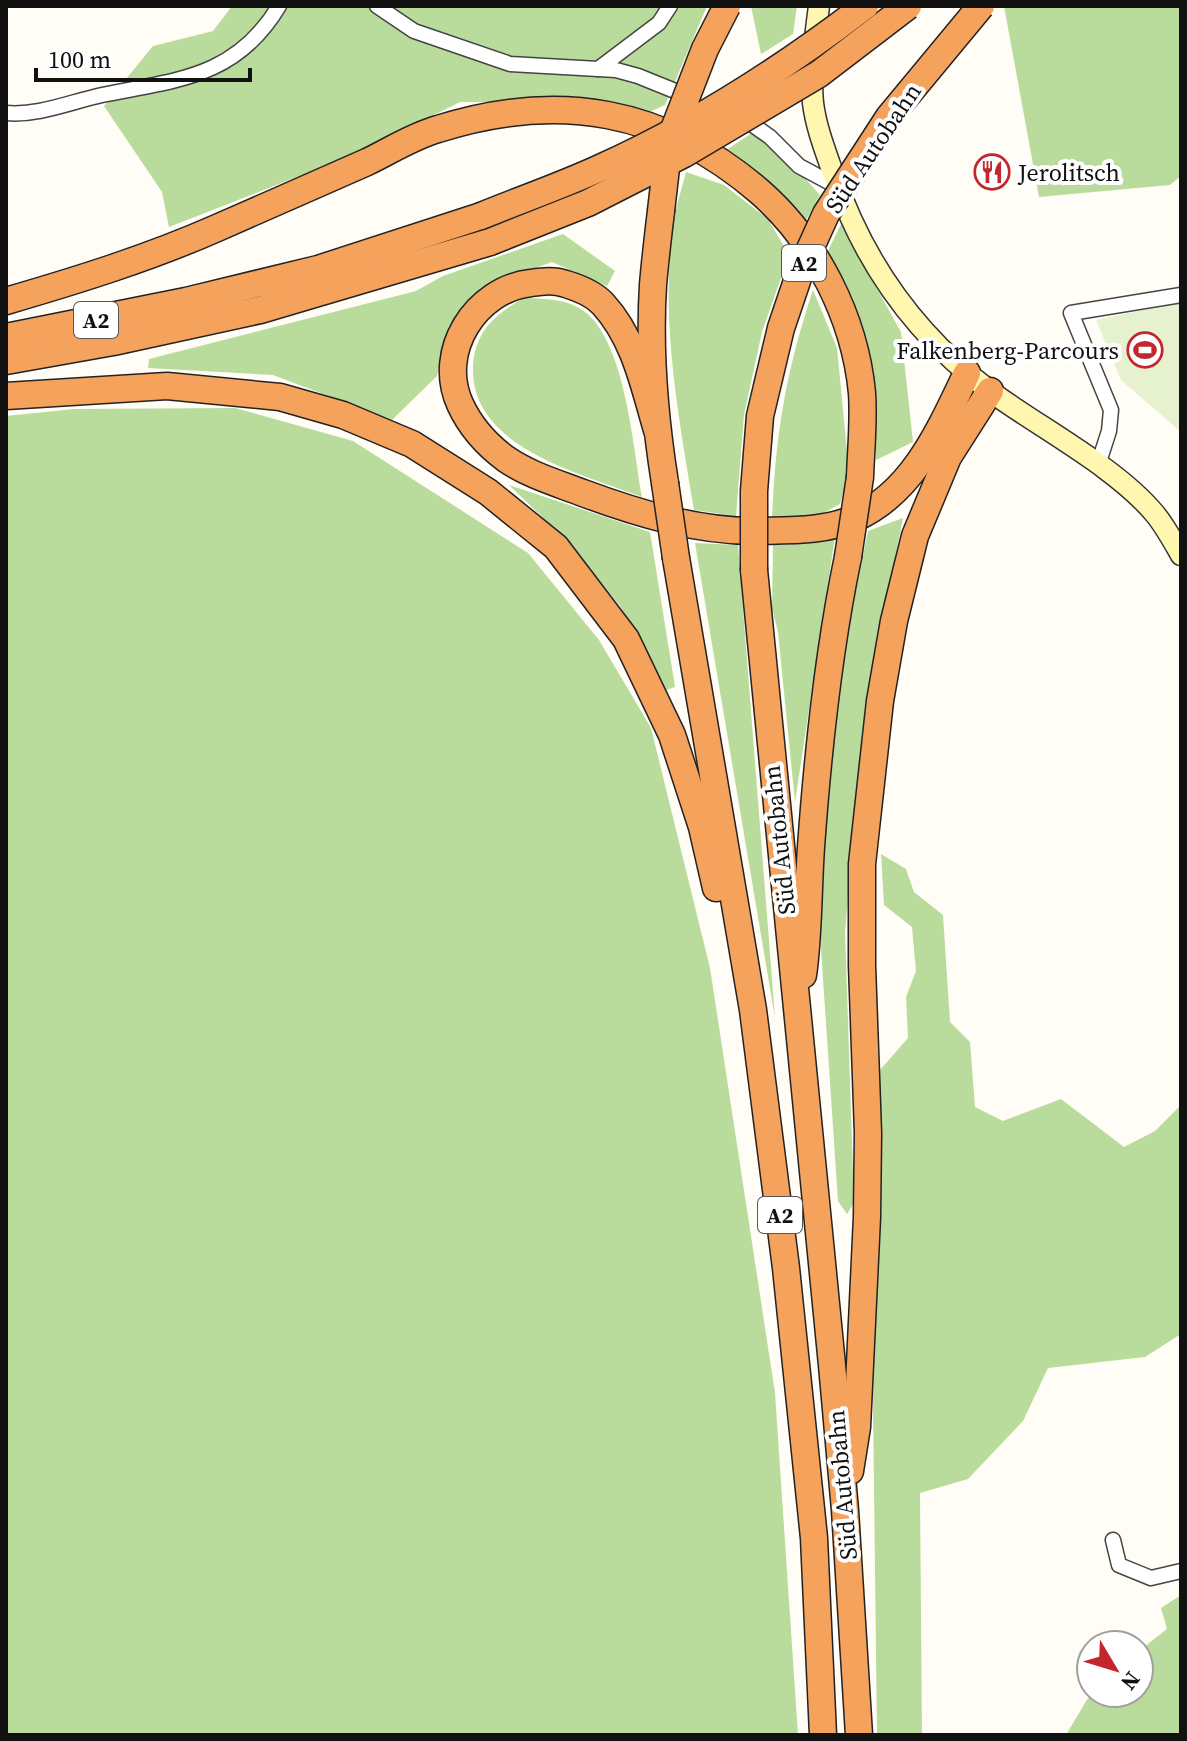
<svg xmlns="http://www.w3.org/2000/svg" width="1187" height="1741" font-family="'Source Serif 4',serif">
  <rect width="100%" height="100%" fill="#fffdf5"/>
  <g fill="#b9dc9c">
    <path d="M 232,6 L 707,6 L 665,105 L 643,115 L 602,102 L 460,102 L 358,153 L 169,227 L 162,192 L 104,106 L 153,46 L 213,31 Z"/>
    <path d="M 751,6 L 797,6 L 793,34 L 761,54 Z"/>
    <path d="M 1004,6 L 1181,6 L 1181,176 L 1170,185 L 1039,197 Z"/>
    <path d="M 755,131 L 791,163 L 820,195 L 803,226 L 723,152 Z"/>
    <path d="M 686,172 L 724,185 L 768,219 L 789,255 L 762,332 L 744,415 L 736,516 L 694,510 C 679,419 661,325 672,232 C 674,212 681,192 686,172 Z"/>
    <path d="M 841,224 L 901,332 L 913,442 L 876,460 L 871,363 L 826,255 Z"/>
    <path d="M 563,234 L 615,271 L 607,286 L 552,262 L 481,288 L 448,327 L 437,376 L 392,420 L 273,375 L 148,368 L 149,359 L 416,291 L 443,276 Z"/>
    <path d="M 813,290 L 837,348 L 849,472 L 840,504 L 811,520 L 772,521 C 775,435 786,371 813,290 Z"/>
    <path d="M 524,298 C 544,299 561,298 579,308 C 625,333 633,448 642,497 C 582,474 471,448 473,368 C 474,332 495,314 524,298 Z"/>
    <path d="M 235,408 L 353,441 L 528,553 L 599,640 L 651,728 L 710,968 L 775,1393 L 798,1735 L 6,1735 L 6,416 L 74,409 Z"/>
    <path d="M 509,485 L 650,532 L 675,687 L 666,690 L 620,606 L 564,538 Z"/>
    <path d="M 903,518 L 867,693 L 845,931 L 854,1203 L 847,1214 L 838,1201 L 821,949 L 822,839 L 841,664 L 868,531 Z"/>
    <path d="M 835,537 L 795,802 L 778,632 L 772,608 L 773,545 L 803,544 Z"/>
    <path d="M 695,543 L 738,545 L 775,1018 Z"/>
    <path d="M 881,854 L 906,869 L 914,892 L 943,915 L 950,1022 L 970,1042 L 975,1107 L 1003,1121 L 1061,1099 L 1124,1147 L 1155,1131 L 1181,1105 L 1181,1334 L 1145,1357 L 1048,1368 L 1023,1421 L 968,1479 L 920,1493 L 922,1735 L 877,1735 L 873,1404 L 880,1070 L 908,1038 L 906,997 L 916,971 L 912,927 L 884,905 Z"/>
    <path d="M 1181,1595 L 1181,1735 L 1066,1735 L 1091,1693 L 1139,1693 L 1139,1651 L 1167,1629 L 1161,1608 Z"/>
  </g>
  <path fill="#e6f2cf" d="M 1181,302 L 1181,432 L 1121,380 L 1096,320 Z"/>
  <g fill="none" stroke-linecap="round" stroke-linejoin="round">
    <defs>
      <g id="street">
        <path d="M 377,6 L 414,31 L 510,64 L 616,70 L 638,76 L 690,97"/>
        <path d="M 598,69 L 659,23 L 670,6"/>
        <path d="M 6,113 C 38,116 70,102 102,95 C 176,80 236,78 279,6"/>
        <path d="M 743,118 L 770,137 L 799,166 L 838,187"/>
        <path d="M 1098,465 L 1109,431 L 1111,410 L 1071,313 L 1181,295"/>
        <path d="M 1113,1540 L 1119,1565 L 1151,1578 L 1181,1571"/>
      </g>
      <path id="secondary" d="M 819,6 C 815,37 810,72 813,103 C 816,127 825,150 833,173 C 863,261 915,335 990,391 C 1040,428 1116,467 1155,514 C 1165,526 1173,541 1181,555"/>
      <g id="highway">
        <path d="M 661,211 C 658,236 655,261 653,285 C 649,349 655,420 665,483"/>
        <path d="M 6,301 C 78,280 149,258 217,228 C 267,206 317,184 367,162 C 390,151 413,136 438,129 C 558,91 664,109 760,192 C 816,241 855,318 862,393 C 864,421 861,449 860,477"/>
        <path d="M 6,337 L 186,301 L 318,269 L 481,216"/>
        <path d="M 6,361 L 113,342 L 260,310 L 490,242"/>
        <path d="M 6,396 L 167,386 L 280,397 L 343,415 L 412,444 L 488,492 L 556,547 L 626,639 L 672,735 L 702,827 L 716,888"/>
        <path d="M 657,430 C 644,386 635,339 603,304 C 594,294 579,288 566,284 C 554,280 544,281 531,283 C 476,289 436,351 460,404 C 470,426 487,445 506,459 C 529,475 557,483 583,493 C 637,513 696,531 754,531 C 787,530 825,532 855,518 C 914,492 941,427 967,373"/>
        <path d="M 676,558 L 753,1010 L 786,1268 L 814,1538 L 823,1735"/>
        <path d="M 754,570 L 832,1365 L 845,1510 L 859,1735"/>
        <path d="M 803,975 C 809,933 808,890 811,847 C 818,750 828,653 848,557"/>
        <path d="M 850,1471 L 857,1427 L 867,1217 L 868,1133 L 862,965 L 862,864 L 880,701 L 894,621 L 915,536 L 948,457 L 990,391"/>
      </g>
    </defs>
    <use href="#street" stroke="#444" stroke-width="17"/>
    <use href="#secondary" stroke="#333" stroke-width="23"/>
    <use href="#highway" stroke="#222" stroke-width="29"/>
    <use href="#street" stroke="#fff" stroke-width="14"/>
    <use href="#secondary" stroke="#fff6b0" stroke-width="20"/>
    <use href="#highway" stroke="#f5a25d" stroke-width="26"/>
    <defs>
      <g id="highway-bridge">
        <path d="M 661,211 L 669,142 L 705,49 L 727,6"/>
        <path d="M 481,216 C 520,200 561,186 600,168 C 694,126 784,68 865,6"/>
        <path d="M 490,242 L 588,203 L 684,154 L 819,74 L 908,6"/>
        <path d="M 665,483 L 676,558"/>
        <path d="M 848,557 L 860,477"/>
        <path d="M 754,570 L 754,491 L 760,416 L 781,328 L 801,269 L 826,214 L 889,117 L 981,6"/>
      </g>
    </defs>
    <use href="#highway-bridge" stroke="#222" stroke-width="29" stroke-linecap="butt"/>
    <use href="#highway-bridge" stroke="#f5a25d" stroke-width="26"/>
  </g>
  <defs>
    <symbol id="restaurant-ring" viewBox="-11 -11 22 22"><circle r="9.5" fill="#fff" stroke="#c4262e" stroke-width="1.5"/><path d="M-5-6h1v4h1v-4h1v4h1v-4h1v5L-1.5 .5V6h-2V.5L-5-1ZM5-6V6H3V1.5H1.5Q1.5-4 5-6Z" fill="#c4262e"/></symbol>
    <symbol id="stadium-ring" viewBox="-11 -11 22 22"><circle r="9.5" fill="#fff" stroke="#c4262e" stroke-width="1.5"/><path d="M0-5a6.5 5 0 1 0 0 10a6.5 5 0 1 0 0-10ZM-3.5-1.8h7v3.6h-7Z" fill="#c4262e"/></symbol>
  </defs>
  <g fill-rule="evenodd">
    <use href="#restaurant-ring" x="972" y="152" width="40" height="40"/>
    <use href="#stadium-ring" x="1125" y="330" width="40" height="40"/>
  </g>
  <g text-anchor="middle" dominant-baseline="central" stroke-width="8" stroke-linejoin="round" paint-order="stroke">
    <g fill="#fff" stroke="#585858" stroke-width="2">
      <rect x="782" y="245" width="44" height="36" rx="6"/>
      <rect x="74" y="302" width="44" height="36" rx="6"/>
      <rect x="758" y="1197" width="44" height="36" rx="6"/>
    </g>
    <g font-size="22" font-weight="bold" fill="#111">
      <text x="804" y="263">A2</text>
      <text x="96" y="320">A2</text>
      <text x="780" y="1215">A2</text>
    </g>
    <g font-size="24" fill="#111" stroke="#fff">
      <text transform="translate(873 148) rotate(-56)">Süd Autobahn</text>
      <text transform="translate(779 840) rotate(-96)">Süd Autobahn</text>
      <text transform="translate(842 1485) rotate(-95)">Süd Autobahn</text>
    </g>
    <g font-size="24" fill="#111" stroke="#fff" text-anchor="start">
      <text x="1018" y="172">Jerolitsch</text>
      <text x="1119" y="350" text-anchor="end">Falkenberg-Parcours</text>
    </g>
  </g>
  <rect width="1187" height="1741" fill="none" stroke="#111111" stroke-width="16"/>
  <g transform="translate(1115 1669) rotate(128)"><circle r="38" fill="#ffffff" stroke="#a0a0a0" stroke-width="2"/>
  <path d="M0-6L14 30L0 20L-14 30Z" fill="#c4262e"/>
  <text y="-12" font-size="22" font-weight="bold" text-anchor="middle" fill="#111111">N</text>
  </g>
  <path d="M36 68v12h214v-12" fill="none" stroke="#111111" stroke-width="4"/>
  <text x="48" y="68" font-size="24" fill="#111111" stroke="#ffffff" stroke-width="6" paint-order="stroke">100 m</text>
</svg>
